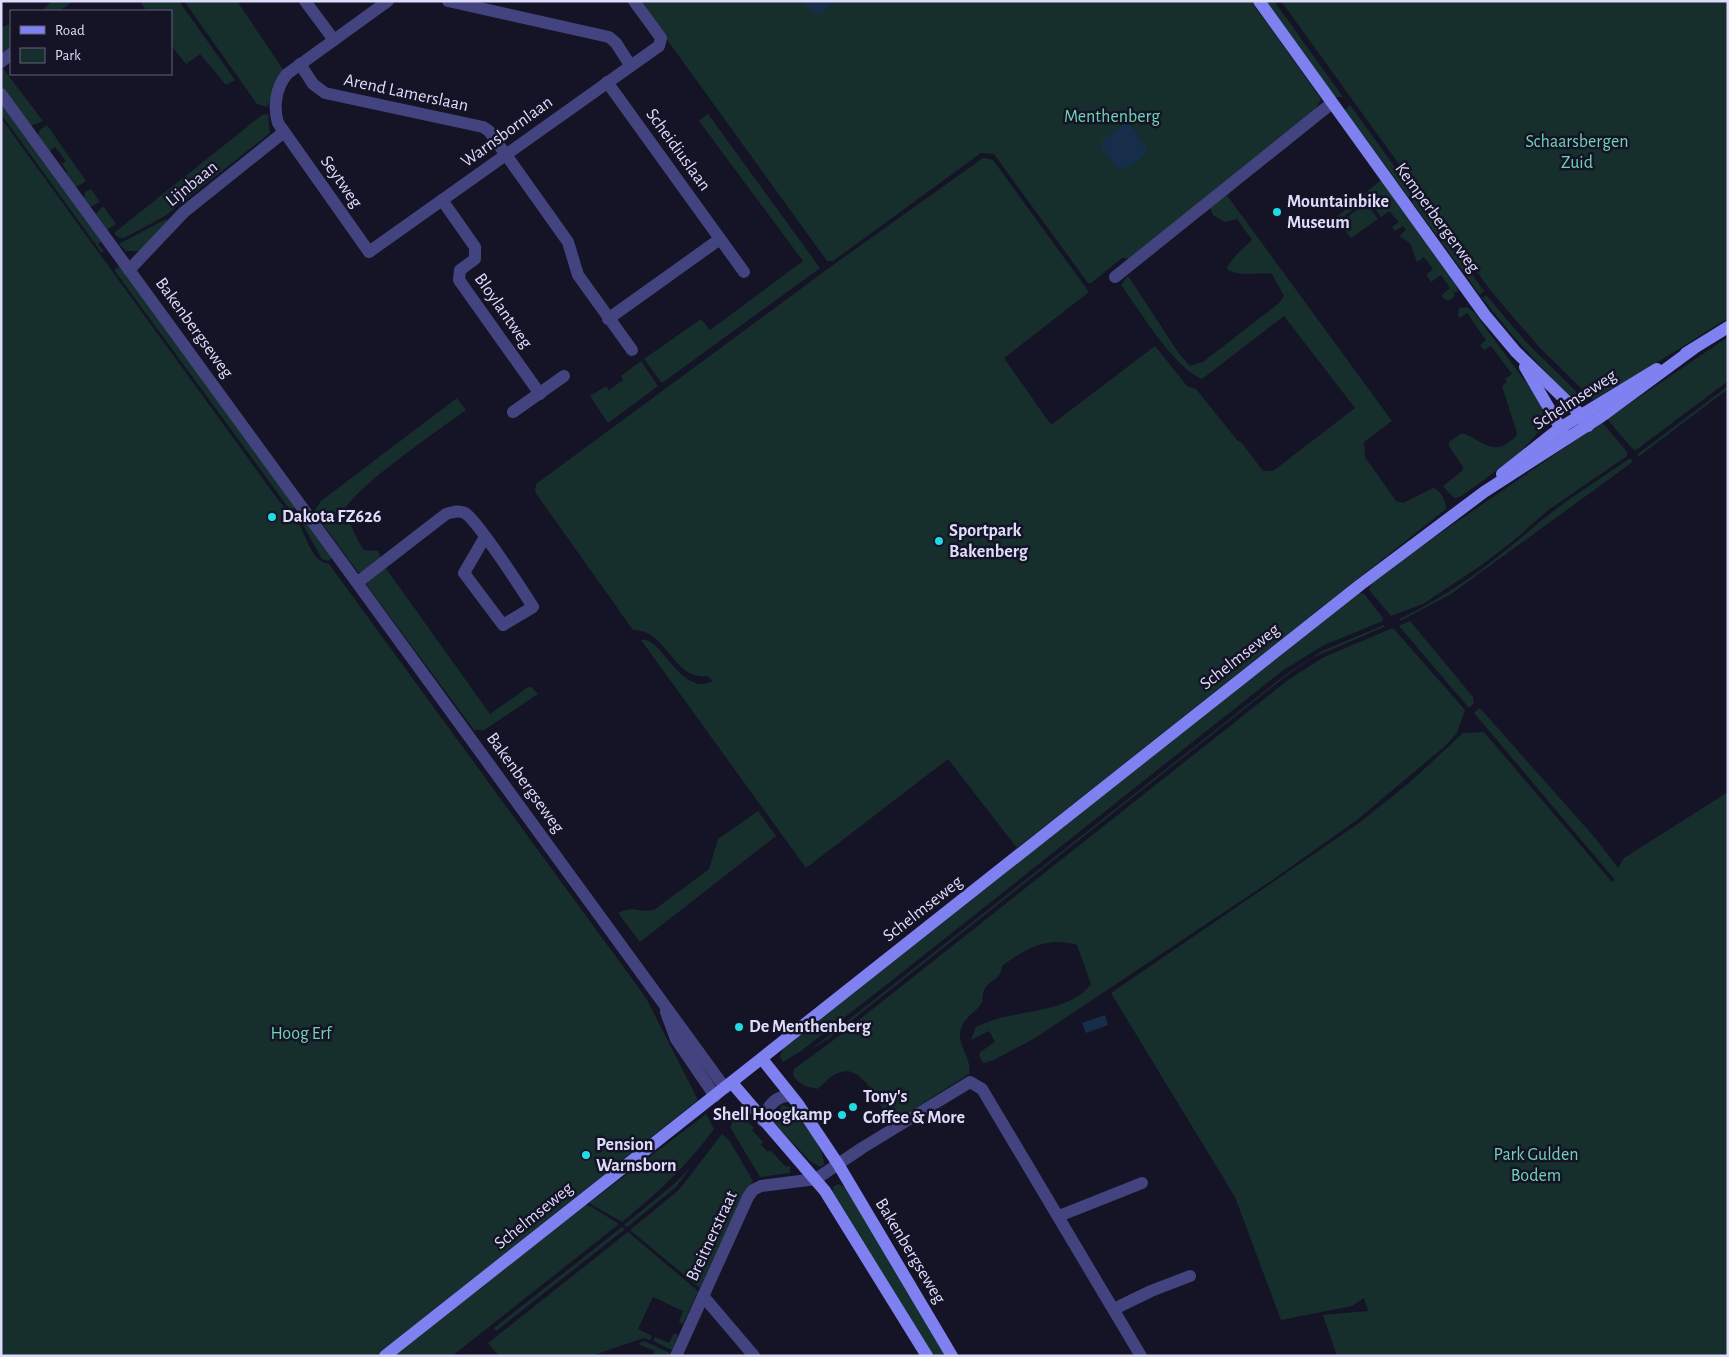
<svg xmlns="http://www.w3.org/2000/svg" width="1729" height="1357" font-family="'Alegreya Sans',sans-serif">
  <rect width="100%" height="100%" fill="#151326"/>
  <g fill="#162f2d">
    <path d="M 52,1 L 73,1 L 60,11 L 41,11 Z"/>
    <path d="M 140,1 L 179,1 L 235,80 L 226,85 L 200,54 L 186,64 L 171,45 L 171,11 L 146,11 Z"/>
    <path d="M 184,1 L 237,1 L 284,71 L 267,107 L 257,104 Z"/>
    <path d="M 639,1 L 1251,1 L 1321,99 L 1315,110 L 1130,259 L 1122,258 L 1091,283 L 1088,283 L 994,154 L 981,153 L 833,261 L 827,261 Z"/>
    <path d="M 1266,1 L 1274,1 L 1343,97 L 1335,97 Z"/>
    <path d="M 1281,1 L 1728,1 L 1728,318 L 1666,357 L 1593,400 L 1539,347 L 1490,290 Z"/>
    <path d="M 7,25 L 11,25 L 11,48 L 1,56 L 1,28 Z"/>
    <path d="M 1,66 L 43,121 L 31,126 L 1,85 Z"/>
    <path d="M 1,104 L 101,242 L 98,244 L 104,251 L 101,252 L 1,114 Z"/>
    <path d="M 1350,105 L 1484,291 L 1480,295 L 1345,110 Z"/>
    <path d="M 268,114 L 270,133 L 165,216 L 124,238 L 119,238 L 114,233 L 262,115 Z"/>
    <path d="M 708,114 L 820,268 L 662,383 L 644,359 L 701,319 L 710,330 L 803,261 L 699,121 Z"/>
    <path d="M 1,118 L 279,501 C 284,507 290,512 295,518 C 306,531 309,561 329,564 L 646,998 L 698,1100 L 376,1356 L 1,1356 Z"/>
    <path d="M 47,125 L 86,181 L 76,187 L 66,173 L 67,171 L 62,164 L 66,161 L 55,147 L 50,151 L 38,135 L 40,130 Z"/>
    <path d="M 983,158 L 993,160 L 1089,292 L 1004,358 L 1051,425 L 1155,346 L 1187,386 L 1196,389 L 1237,440 L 1241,442 L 1263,471 L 1273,471 L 1355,408 L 1284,316 L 1202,379 C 1175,369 1139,310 1121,285 L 1128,276 L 1180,355 L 1190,366 L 1203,362 L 1279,303 L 1284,296 L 1272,274 C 1259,272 1241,277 1228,270 L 1227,267 L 1237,254 L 1252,240 L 1237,219 L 1225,222 L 1213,215 L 1210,207 L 1226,194 L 1392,421 L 1364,442 L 1365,457 L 1396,501 L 1403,503 L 1433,488 C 1441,490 1446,501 1446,509 L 1017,848 L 948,759 L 806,868 L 641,640 C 662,635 680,698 713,681 L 708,676 C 674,682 666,628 633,630 L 535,492 L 536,484 L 829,268 Z"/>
    <path d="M 1381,180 L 1455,284 L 1459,291 L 1453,293 L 1455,296 L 1450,300 L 1446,300 L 1441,296 L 1450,288 L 1441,275 L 1431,282 L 1426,275 L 1433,269 L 1424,257 L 1417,262 L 1410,243 L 1399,236 L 1406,230 L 1403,226 L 1395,231 L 1392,227 L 1399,222 L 1389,211 L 1381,217 L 1368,199 L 1336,222 L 1334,219 Z"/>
    <path d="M 91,189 L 100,202 L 90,207 L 84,198 L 85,192 Z"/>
    <path d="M 1366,203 L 1378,219 L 1351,238 L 1339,223 Z"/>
    <path d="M 103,206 L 116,224 L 107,230 L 96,214 Z"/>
    <path d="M 166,219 L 168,220 L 139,251 L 126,251 L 119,244 Z"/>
    <path d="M 119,266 L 295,507 L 293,514 L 114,270 Z"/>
    <path d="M 1486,295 L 1526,342 L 1587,402 L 1570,398 L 1513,336 L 1482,298 Z"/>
    <path d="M 1467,307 L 1474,312 L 1536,396 C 1541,404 1544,412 1543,422 C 1538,444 1480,482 1460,497 L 1454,498 L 1443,486 L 1463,470 L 1463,467 L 1449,446 L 1449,442 L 1462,433 C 1479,438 1491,456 1509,442 C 1513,439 1516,438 1517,433 L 1502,386 L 1507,382 L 1505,379 L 1512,374 L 1491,346 L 1484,350 L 1480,345 L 1486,340 L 1467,313 L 1460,318 L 1458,316 L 1459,308 Z"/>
    <path d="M 1728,337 L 1728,381 L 1636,450 L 1632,448 L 1607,419 Z"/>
    <path d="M 641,361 L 658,386 L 608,423 L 590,396 L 606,386 L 609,390 L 623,380 L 621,376 Z"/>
    <path d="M 1728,386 L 1728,389 L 1638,457 L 1638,454 Z"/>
    <path d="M 457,398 L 466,410 C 444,426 345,494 343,514 C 353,524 355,539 364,550 L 378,551 L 382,561 L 362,573 L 358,572 L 314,512 L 321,501 Z"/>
    <path d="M 1602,422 L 1627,452 L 1627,456 L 1547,511 L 1513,541 L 1483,564 L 1423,604 L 1391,616 L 1369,590 L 1372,583 L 1413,552 Z"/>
    <path d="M 1629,459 L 1633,460 L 1630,464 L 1451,594 L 1400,621 L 1399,619 C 1453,594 1497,559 1542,520 C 1569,498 1600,479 1629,459 Z"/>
    <path d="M 298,516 L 303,518 L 332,558 L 328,561 L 322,559 Z"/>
    <path d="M 385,567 L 490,714 L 528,687 L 531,687 L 538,694 L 484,730 L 474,730 L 366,584 L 369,579 Z"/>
    <path d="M 1359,593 L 1364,594 L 1383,618 L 1383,621 L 1324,645 L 1282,671 L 890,982 L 801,1051 L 783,1062 L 780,1056 L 783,1049 Z"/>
    <path d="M 1410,621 L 1473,697 L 1474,703 L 1469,708 L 1399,626 Z"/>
    <path d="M 1384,625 L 1384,627 L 1312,658 L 1286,676 L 832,1036 L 808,1052 L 1285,675 L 1322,651 Z"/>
    <path d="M 1393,628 L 1465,710 L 1457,733 L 1445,746 L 1357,820 L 1271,881 L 1035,1038 L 994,1060 L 983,1063 L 979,1055 L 980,1052 L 995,1042 L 989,1031 L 971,1040 L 976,1027 C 1011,1008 1067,1016 1091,984 L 1077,945 C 1047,936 1025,949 1002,966 C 1000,981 989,980 984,990 C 982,994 983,998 982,1002 C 978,1011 966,1016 962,1026 C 954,1044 973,1057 969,1074 L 893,1122 L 889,1119 C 876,1100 861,1057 832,1076 C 826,1080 823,1085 817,1089 C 806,1086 799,1085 793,1075 L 794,1069 L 835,1039 L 1288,680 L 1324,657 Z"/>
    <path d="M 1480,708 L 1596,839 L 1618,868 L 1624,858 L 1728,792 L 1728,1356 L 1337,1356 L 1323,1315 L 1368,1311 L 1364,1298 L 1352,1306 L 1281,1320 L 1235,1197 L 1111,993 L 1359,823 L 1409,783 L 1463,733 L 1484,732 L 1612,882 L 1615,880 L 1474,713 Z"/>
    <path d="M 758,811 L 776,836 L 640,942 L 618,913 C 634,905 638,913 654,910 L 709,869 L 718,839 Z"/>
    <path d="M 783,1105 L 790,1108 C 801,1123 824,1144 824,1164 L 821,1167 L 811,1162 L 771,1120 L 771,1116 Z"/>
    <path d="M 738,1112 L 754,1128 L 752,1130 L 763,1142 L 761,1145 L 768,1152 L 770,1150 L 786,1167 L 790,1166 L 790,1173 L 760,1177 L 730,1127 Z"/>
    <path d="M 706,1114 L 714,1129 C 685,1168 658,1192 622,1222 L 589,1203 Z"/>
    <path d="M 722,1134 L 729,1140 L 753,1181 L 742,1196 L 700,1288 L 630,1230 L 679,1190 Z"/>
    <path d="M 691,1167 L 676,1187 L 627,1227 L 624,1225 L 673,1185 Z"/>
    <path d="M 838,1184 L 846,1188 L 950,1356 L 932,1356 L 832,1194 L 833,1187 Z"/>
    <path d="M 585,1205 L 592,1207 L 619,1224 L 452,1356 L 395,1356 Z"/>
    <path d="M 622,1227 L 625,1229 L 496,1331 L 494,1328 Z"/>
    <path d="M 628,1232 L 698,1291 L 683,1324 L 679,1322 L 683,1311 L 653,1297 L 638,1329 L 652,1336 L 650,1340 L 644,1338 L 591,1356 L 499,1356 L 488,1343 Z"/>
    <path d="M 674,1333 L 678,1335 L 672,1350 L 653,1341 L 655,1337 L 669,1343 Z"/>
    <path d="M 644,1341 L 670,1353 L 669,1356 L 653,1356 L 655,1351 L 638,1344 Z"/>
  </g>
  <g fill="#172e4a">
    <path d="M 803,1 L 835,1 L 820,14 L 812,12 Z"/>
    <path d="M 1125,123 L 1130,124 L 1147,150 C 1142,160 1130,167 1119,169 L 1101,147 L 1102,141 Z"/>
    <path d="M 1105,1015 L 1108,1025 L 1086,1033 L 1082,1023 Z"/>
  </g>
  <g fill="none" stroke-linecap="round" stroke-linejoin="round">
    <g stroke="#43447f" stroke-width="12">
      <path d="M 305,1 L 334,40"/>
      <path d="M 388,1 L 287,74 C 276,87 273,107 278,123 L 369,252 L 659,46 L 661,38 L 634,1"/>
      <path d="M 448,1 L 609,37 L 616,43 L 630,65"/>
      <path d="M 1,62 L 11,54"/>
      <path d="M 300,64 L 313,84 L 325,93 L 483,127 L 489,131 L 568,242 L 578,275 L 632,350"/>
      <path d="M 607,82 L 744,272"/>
      <path d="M 1,94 L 725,1088"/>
      <path d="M 442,200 L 475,247 L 475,259 L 460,270 L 459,280 L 540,394"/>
      <path d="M 129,270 L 184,212 L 284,132"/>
      <path d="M 1115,277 L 1332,103"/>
      <path d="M 608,319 L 720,239"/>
      <path d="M 513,412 L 564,376"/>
      <path d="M 358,582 L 446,514 C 454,512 458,510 465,513 C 477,520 523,591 533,607 L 503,625 L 464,573 L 485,537"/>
      <path d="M 666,1012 L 676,1039 L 715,1096"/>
      <path d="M 763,1121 C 767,1107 775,1095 791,1096"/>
      <path d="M 1059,1216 L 1142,1183"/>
      <path d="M 703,1296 L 754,1356"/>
      <path d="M 1114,1309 L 1151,1291 L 1190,1276"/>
      <path d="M 676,1356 L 748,1197 L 753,1190 L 761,1186 L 816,1179 L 862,1148 L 970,1082 L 982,1089 L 1141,1356"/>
    </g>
    <g stroke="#7e81ef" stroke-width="12">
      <path d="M 1259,1 L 1485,315 L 1516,352 L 1580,414 L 1588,426"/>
      <path d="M 1686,353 L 1728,327"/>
      <path d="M 1525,367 L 1564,434"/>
      <path d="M 1502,474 L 1560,428 L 1657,369"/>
      <path d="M 762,1059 L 798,1104 L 838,1164 L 952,1356"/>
      <path d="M 732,1083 L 825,1191 L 927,1356"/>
      <path d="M 385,1356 L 1360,585 L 1484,492 L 1602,416 L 1693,349"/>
    </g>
  </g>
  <g fill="#1fdbe4" stroke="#151326" stroke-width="2">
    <circle cx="1277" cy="212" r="5"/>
    <circle cx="272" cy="517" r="5"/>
    <circle cx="939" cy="541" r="5"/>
    <circle cx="739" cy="1027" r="5"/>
    <circle cx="853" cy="1107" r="5"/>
    <circle cx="842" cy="1115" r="5"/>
    <circle cx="586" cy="1155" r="5"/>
  </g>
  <g text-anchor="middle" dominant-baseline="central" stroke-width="5" stroke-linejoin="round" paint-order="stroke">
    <g font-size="18" fill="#dedcfb" stroke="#151326">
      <text transform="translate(406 93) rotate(12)">Arend Lamerslaan</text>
      <text transform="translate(507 132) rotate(-36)">Warnsbornlaan</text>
      <text transform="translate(678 150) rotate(54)">Scheidiuslaan</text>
      <text transform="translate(341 182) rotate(55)">Seytweg</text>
      <text transform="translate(192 184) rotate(-39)">Lijnbaan</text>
      <text transform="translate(1437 218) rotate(54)">Kemperbergerweg</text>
      <text transform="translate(503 311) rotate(55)">Bloylantweg</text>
      <text transform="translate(194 328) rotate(54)">Bakenbergseweg</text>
      <text transform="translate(1575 400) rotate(-33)">Schelmseweg</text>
      <text transform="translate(1240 657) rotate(-38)">Schelmseweg</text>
      <text transform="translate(525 783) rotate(54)">Bakenbergseweg</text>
      <text transform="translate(923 909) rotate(-38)">Schelmseweg</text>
      <text transform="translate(534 1216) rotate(-39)">Schelmseweg</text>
      <text transform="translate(712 1236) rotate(-65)">Breitnerstraat</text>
      <text transform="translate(910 1251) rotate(59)">Bakenbergseweg</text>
    </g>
    <g font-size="18" fill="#70d3b5" stroke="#151326">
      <text x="1112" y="117">Menthenberg</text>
      <text x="1577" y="142">Schaarsbergen<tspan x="1577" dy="21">Zuid</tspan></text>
      <text x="301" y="1034">Hoog Erf</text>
      <text x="1536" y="1155">Park Gulden<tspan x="1536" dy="21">Bodem</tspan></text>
    </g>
    <g font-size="18" font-weight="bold" fill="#dedcfb" stroke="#151326" text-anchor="start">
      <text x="1287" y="202">Mountainbike<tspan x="1287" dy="21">Museum</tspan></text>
      <text x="282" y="517">Dakota FZ626</text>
      <text x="949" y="531">Sportpark<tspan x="949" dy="21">Bakenberg</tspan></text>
      <text x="749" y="1027">De Menthenberg</text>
      <text x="863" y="1097">Tony's<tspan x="863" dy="21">Coffee &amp; More</tspan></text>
      <text x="832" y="1115" text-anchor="end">Shell Hoogkamp</text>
      <text x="596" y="1145">Pension<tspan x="596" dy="21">Warnsborn</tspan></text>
    </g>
  </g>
  <rect width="1729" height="1357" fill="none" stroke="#dedcfb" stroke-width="5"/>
  <rect x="10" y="10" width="162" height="65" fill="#151326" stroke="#65637b"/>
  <rect x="20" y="26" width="25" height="8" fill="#7e81ef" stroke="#65637b"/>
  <text x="55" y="35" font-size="15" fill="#dedcfb">Road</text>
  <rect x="20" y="48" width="25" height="15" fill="#162f2d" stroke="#65637b"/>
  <text x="55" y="60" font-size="15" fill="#dedcfb">Park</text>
</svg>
